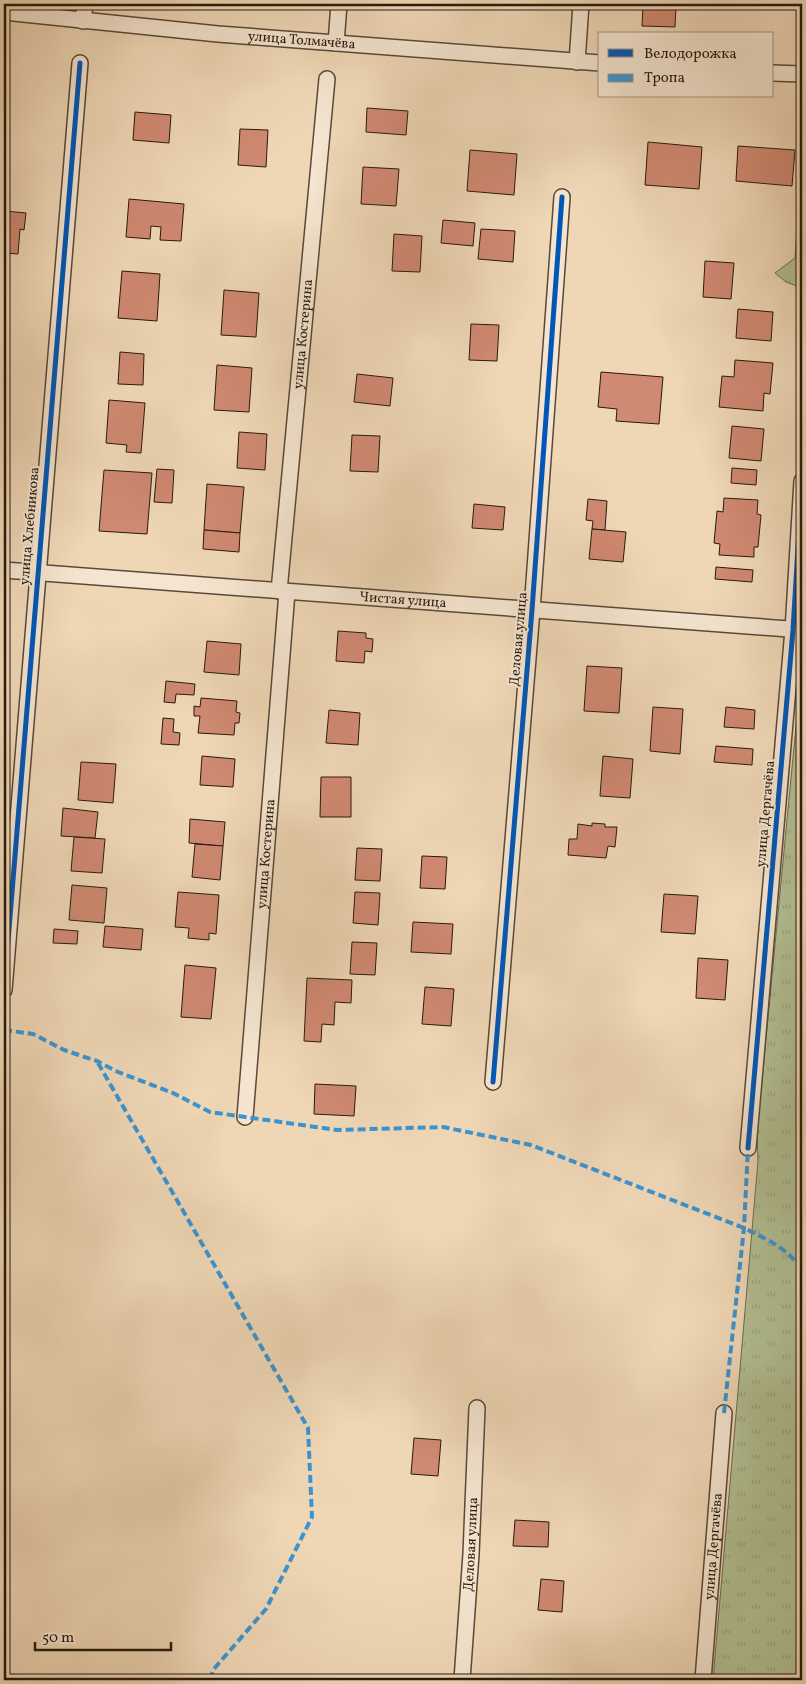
<svg xmlns="http://www.w3.org/2000/svg" width="806" height="1684" font-family="Vollkorn,serif">
  <defs>
    <pattern id="grass-tufts" width="24" height="20" patternUnits="userSpaceOnUse" patternTransform="scale(1.25)"><rect width="24" height="20" fill="#b2bf93"/><path d="M3 7l-1-3M5 7V3M7 7l1-3M15 17l-1-3M17 17v-4M19 17l1-3" fill="none" stroke="#99a47e"/></pattern>
  </defs>
  <rect width="100%" height="100%" fill="#efd7b6"/>
  <filter id="stains"><feTurbulence type="fractalNoise" baseFrequency=".004" numOctaves="4"/><feColorMatrix values="0 0 0 0 .2 0 0 0 0 .09 0 0 0 0 .02 0 0 0 .5 -.17"/></filter>
  <radialGradient id="worn" r=".72"><stop offset=".6" stop-color="#630" stop-opacity="0"/><stop offset="1" stop-color="#630" stop-opacity=".3"/></radialGradient>
  <g fill="url(#grass-tufts)" stroke="#6c6c50">
    <path d="M 802,155 L 802,288 L 786,282 L 775,273 L 795,258 Z"/>
    <path d="M 802,664 L 802,1680 L 713,1680 L 758,1161 L 757,1132 Z"/>
  </g>
  <g fill="#d08972" stroke="#271a0e">
    <path d="M 436,4 L 489,4 L 489,8 Z"/>
    <path d="M 643,5 L 676,6 L 675,27 L 642,26 Z"/>
    <path d="M 367,108 L 408,111 L 406,135 L 366,132 Z"/>
    <path d="M 135,112 L 171,115 L 169,143 L 133,140 Z"/>
    <path d="M 240,129 L 268,130 L 266,167 L 238,165 Z"/>
    <path d="M 648,142 L 702,147 L 699,189 L 645,185 Z"/>
    <path d="M 738,146 L 795,150 L 792,186 L 736,181 Z"/>
    <path d="M 470,150 L 517,154 L 514,195 L 467,191 Z"/>
    <path d="M 363,167 L 399,169 L 396,206 L 361,204 Z"/>
    <path d="M 129,199 L 184,204 L 181,241 L 160,240 L 161,227 L 151,226 L 150,239 L 126,237 Z"/>
    <path d="M 4,211 L 26,213 L 24,230 L 20,229 L 18,254 L 4,253 Z"/>
    <path d="M 443,220 L 475,223 L 473,246 L 441,243 Z"/>
    <path d="M 481,229 L 515,231 L 513,262 L 478,259 Z"/>
    <path d="M 394,234 L 422,236 L 420,272 L 392,271 Z"/>
    <path d="M 705,261 L 734,263 L 731,299 L 703,297 Z"/>
    <path d="M 122,271 L 160,274 L 157,321 L 118,318 Z"/>
    <path d="M 224,290 L 259,293 L 256,337 L 221,335 Z"/>
    <path d="M 738,309 L 773,312 L 771,341 L 736,338 Z"/>
    <path d="M 471,324 L 499,325 L 497,361 L 469,360 Z"/>
    <path d="M 120,352 L 144,354 L 143,385 L 118,384 Z"/>
    <path d="M 735,360 L 773,363 L 770,394 L 764,393 L 763,411 L 719,407 L 722,376 L 734,377 Z"/>
    <path d="M 217,365 L 252,368 L 249,412 L 214,410 Z"/>
    <path d="M 601,372 L 663,377 L 659,424 L 616,421 L 617,409 L 598,407 Z"/>
    <path d="M 357,374 L 393,378 L 390,406 L 354,402 Z"/>
    <path d="M 109,400 L 145,403 L 141,453 L 126,452 L 127,445 L 106,443 Z"/>
    <path d="M 732,426 L 764,429 L 761,461 L 729,458 Z"/>
    <path d="M 239,432 L 267,434 L 265,470 L 237,468 Z"/>
    <path d="M 352,435 L 380,436 L 378,472 L 350,471 Z"/>
    <path d="M 732,468 L 757,470 L 756,485 L 731,483 Z"/>
    <path d="M 157,469 L 174,470 L 172,503 L 154,502 Z"/>
    <path d="M 104,470 L 152,473 L 147,534 L 99,531 Z"/>
    <path d="M 207,484 L 244,487 L 240,533 L 204,530 Z"/>
    <path d="M 724,498 L 758,500 L 757,514 L 761,515 L 758,547 L 754,547 L 754,557 L 719,555 L 720,544 L 714,543 L 717,511 L 723,512 Z"/>
    <path d="M 588,499 L 607,501 L 605,530 L 592,529 L 593,521 L 586,520 Z"/>
    <path d="M 474,504 L 505,507 L 503,530 L 472,528 Z"/>
    <path d="M 592,529 L 626,532 L 623,562 L 589,559 Z"/>
    <path d="M 204,530 L 240,533 L 239,552 L 203,549 Z"/>
    <path d="M 716,567 L 753,570 L 752,582 L 715,579 Z"/>
    <path d="M 338,631 L 366,633 L 366,638 L 373,639 L 372,652 L 365,651 L 364,663 L 336,661 Z"/>
    <path d="M 207,641 L 241,644 L 239,675 L 204,672 Z"/>
    <path d="M 587,666 L 622,668 L 619,713 L 584,711 Z"/>
    <path d="M 166,681 L 195,684 L 194,695 L 176,694 L 175,703 L 164,702 Z"/>
    <path d="M 201,698 L 237,701 L 236,712 L 240,713 L 239,723 L 235,723 L 234,735 L 198,733 L 200,716 L 194,716 L 194,706 L 200,707 Z"/>
    <path d="M 653,707 L 683,709 L 680,754 L 650,751 Z"/>
    <path d="M 726,707 L 755,710 L 754,729 L 724,727 Z"/>
    <path d="M 329,710 L 360,713 L 358,745 L 326,743 Z"/>
    <path d="M 163,718 L 174,719 L 173,732 L 180,733 L 179,745 L 161,744 Z"/>
    <path d="M 716,746 L 753,749 L 752,765 L 714,762 Z"/>
    <path d="M 202,756 L 235,759 L 233,787 L 200,785 Z"/>
    <path d="M 603,756 L 633,759 L 630,798 L 600,796 Z"/>
    <path d="M 81,762 L 116,764 L 113,803 L 78,800 Z"/>
    <path d="M 321,777 L 351,777 L 351,817 L 320,817 Z"/>
    <path d="M 63,808 L 98,812 L 95,838 L 61,836 Z"/>
    <path d="M 190,819 L 225,822 L 223,846 L 189,843 Z"/>
    <path d="M 592,823 L 605,824 L 605,827 L 617,827 L 615,847 L 608,846 L 606,858 L 568,855 L 569,839 L 577,839 L 578,824 L 592,826 Z"/>
    <path d="M 74,837 L 105,839 L 102,873 L 71,871 Z"/>
    <path d="M 195,844 L 223,846 L 220,880 L 192,877 Z"/>
    <path d="M 357,848 L 382,849 L 380,881 L 355,880 Z"/>
    <path d="M 422,856 L 447,857 L 445,889 L 420,888 Z"/>
    <path d="M 72,885 L 107,888 L 104,923 L 69,920 Z"/>
    <path d="M 178,892 L 219,895 L 216,934 L 209,933 L 209,940 L 188,938 L 189,928 L 175,927 Z"/>
    <path d="M 355,892 L 380,893 L 378,925 L 353,923 Z"/>
    <path d="M 664,894 L 698,896 L 695,934 L 661,932 Z"/>
    <path d="M 413,922 L 453,924 L 451,954 L 411,952 Z"/>
    <path d="M 105,926 L 143,929 L 141,950 L 103,947 Z"/>
    <path d="M 54,929 L 78,931 L 77,944 L 53,943 Z"/>
    <path d="M 352,942 L 377,943 L 375,975 L 350,974 Z"/>
    <path d="M 698,958 L 728,960 L 725,1000 L 696,998 Z"/>
    <path d="M 185,965 L 216,968 L 211,1019 L 181,1017 Z"/>
    <path d="M 307,978 L 352,980 L 351,1003 L 335,1002 L 334,1025 L 322,1024 L 321,1042 L 304,1041 Z"/>
    <path d="M 425,987 L 454,989 L 451,1026 L 422,1024 Z"/>
    <path d="M 315,1084 L 356,1086 L 354,1116 L 314,1114 Z"/>
    <path d="M 414,1438 L 441,1440 L 438,1476 L 411,1474 Z"/>
    <path d="M 515,1520 L 549,1522 L 548,1547 L 513,1546 Z"/>
    <path d="M 541,1579 L 564,1581 L 562,1612 L 538,1610 Z"/>
  </g>
  <g fill="none" stroke-linecap="round" stroke-linejoin="round">
    <defs>
      <g id="street">
        <path id="s1" d="M 4,12 L 218,34 L 600,63"/>
        <path d="M 83,21 L 85,4"/>
        <path d="M 336,43 L 339,4"/>
        <path d="M 577,62 L 581,4"/>
        <path d="M 772,73 L 802,74"/>
        <path id="s2" d="M 4,570 L 802,630"/>
        <path id="s3" d="M 279,591 L 327,79"/>
        <path d="M 4,990 L 80,63"/>
        <path d="M 493,1082 L 532,610 L 562,197"/>
        <path id="s4" d="M 245,1117 L 287,592"/>
        <path d="M 748,1148 L 793,630 L 802,481"/>
        <path id="s5" d="M 462,1680 L 471,1554 L 477,1408"/>
        <path id="s6" d="M 703,1680 L 724,1413"/>
      </g>
    </defs>
    <use href="#street" stroke="#594938" stroke-width="18"/>
    <use href="#street" stroke="#f5e5d0" stroke-width="15"/>
    <g stroke="#3b94d2" stroke-width="4" stroke-dasharray="8 4" stroke-linecap="butt">
      <path d="M 4,1030 L 33,1034 L 64,1050 L 97,1061 L 118,1072 L 173,1093 L 210,1112 L 337,1130 L 443,1127 L 531,1145 L 744,1228 C 766,1239 790,1249 802,1271"/>
      <path d="M 98,1063 L 308,1428 L 312,1517 L 266,1609 L 213,1670 L 210,1680"/>
      <path d="M 724,1413 L 744,1228 L 748,1148"/>
    </g>
    <defs>
      <g id="cycleway">
        <path d="M 4,990 L 80,63"/>
        <path d="M 493,1082 L 532,610 L 562,197"/>
        <path d="M 748,1148 L 793,630 L 802,481"/>
      </g>
    </defs>
    <use href="#cycleway" stroke="#f5e5d0" stroke-width="8"/>
    <use href="#cycleway" stroke="#0057b8" stroke-width="5"/>
  </g>
  <g text-anchor="middle" dominant-baseline="central" stroke-width="4" stroke-linejoin="round" paint-order="stroke">
    <g font-size="14" fill="#271a0e" stroke="#f5e5d0">
      <text stroke="none"><textPath href="#s1" startOffset="299">улица Толмачёва</textPath></text>
      <text stroke="none"><textPath href="#s3" startOffset="258">улица Костерина</textPath></text>
      <text transform="translate(30 526) rotate(-85)">улица Хлебникова</text>
      <text stroke="none"><textPath href="#s2" startOffset="400">Чистая улица</textPath></text>
      <text transform="translate(519 639) rotate(-85)">Деловая улица</text>
      <text transform="translate(766 814) rotate(-85)">улица Дергачёва</text>
      <text stroke="none"><textPath href="#s4" startOffset="264">улица Костерина</textPath></text>
      <text stroke="none"><textPath href="#s5" startOffset="136">Деловая улица</textPath></text>
      <text stroke="none"><textPath href="#s6" startOffset="134">улица Дергачёва</textPath></text>
    </g>
  </g>
  <rect width="806" height="1684" fill="none" stroke="#efd7b6" stroke-width="20"/>
  <rect x="5" y="5" width="796" height="1674" fill="none" stroke="#271a0e" stroke-width="2.5"/>
  <rect x="10" y="10" width="786" height="1664" fill="none" stroke="#271a0e"/>
  <rect x="598" y="32" width="175" height="65" fill="#f5e5d0" stroke="#a39482"/>
  <rect x="608" y="49" width="25" height="8" fill="#0057b8" stroke="#a39482"/>
  <text x="644" y="58" font-size="15" fill="#271a0e">Велодорожка</text>
  <rect x="608" y="74" width="25" height="8" fill="#3b94d2" stroke="#a39482"/>
  <text x="644" y="82" font-size="15" fill="#271a0e">Тропа</text>
  <path d="M35 1642v8h136v-8" fill="none" stroke="#271a0e" stroke-width="2.5"/>
  <text x="42" y="1642" font-size="15" fill="#271a0e" stroke="#f5e5d0" stroke-width="4" paint-order="stroke">50 m</text>
  <rect width="100%" height="100%" filter="url(#stains)"/>
  <rect width="100%" height="100%" fill="url(#worn)"/>
</svg>
